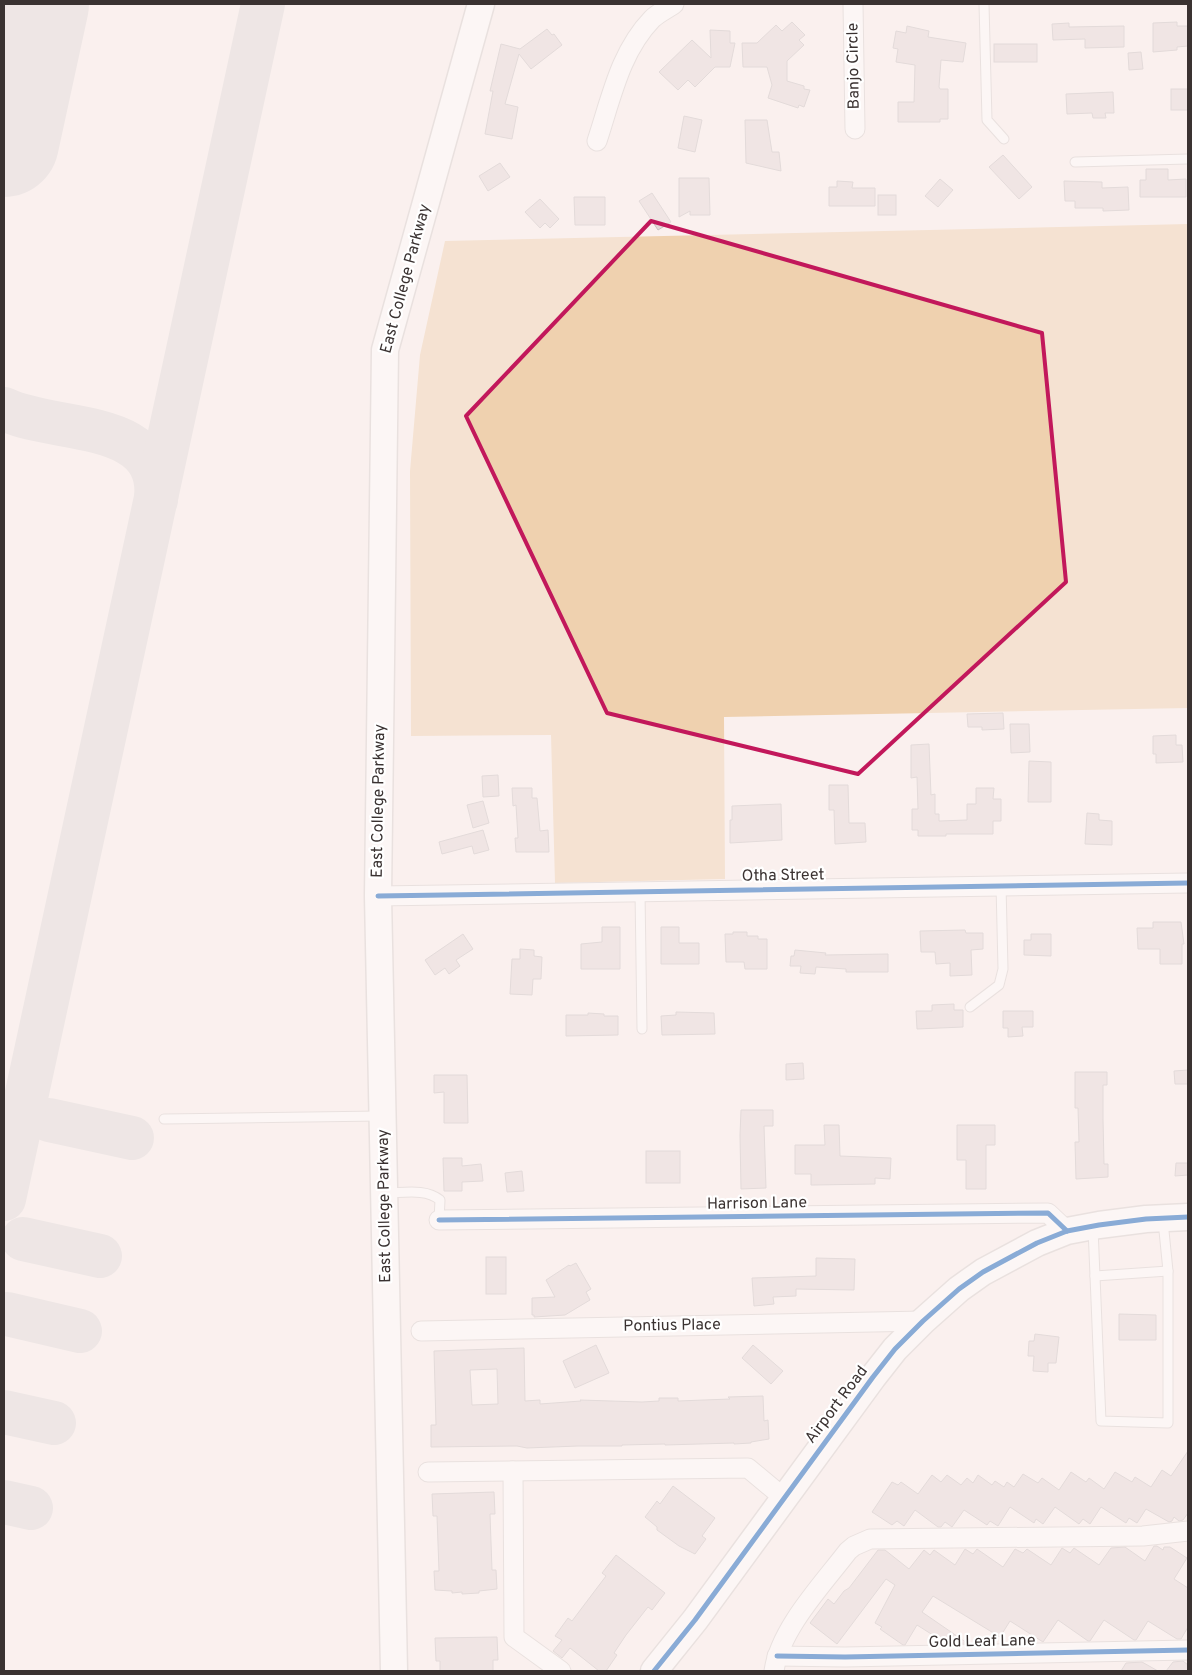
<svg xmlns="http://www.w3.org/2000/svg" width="1192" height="1675" font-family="Overpass,sans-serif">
  <rect width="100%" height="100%" fill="#faf0ee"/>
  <path fill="#efd1af" d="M 1188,224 L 1188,708 L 724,717 L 725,879 L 555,883 L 551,735 L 411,736 L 410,471 L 420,355 L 445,241 Z"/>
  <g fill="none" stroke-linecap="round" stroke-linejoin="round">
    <g stroke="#e0dad9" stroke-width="44">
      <path d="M 4,409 C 54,434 164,417 156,500"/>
      <path d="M 49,1120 L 132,1138"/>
      <path d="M 4,1199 L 263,4"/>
      <path d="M 23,1239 L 100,1256"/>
      <path d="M 7,1314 L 80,1331"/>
      <path d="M 4,1412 L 54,1423"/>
      <path d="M 4,1502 L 31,1508"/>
    </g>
    <path stroke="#e0dad9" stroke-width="110" d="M 4,142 L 34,4"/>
  </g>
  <g fill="#e5d7d7" stroke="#c8c0c0" fill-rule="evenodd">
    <path d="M 792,22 L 805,35 L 799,40 L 804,45 L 787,61 L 787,81 L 804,86 L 804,89 L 810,90 L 804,107 L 799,105 L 798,108 L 768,98 L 772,85 L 767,67 L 743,67 L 742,43 L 757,43 L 776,25 L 782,31 Z"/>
    <path d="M 1177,22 L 1177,26 L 1188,26 L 1188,46 L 1177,47 L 1177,50 L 1153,52 L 1153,23 Z"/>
    <path d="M 1069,23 L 1069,27 L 1124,26 L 1124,47 L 1085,48 L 1085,39 L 1053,40 L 1052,24 Z"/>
    <path d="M 907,26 L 929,31 L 928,37 L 966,43 L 963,62 L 941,60 L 939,87 L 940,89 L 948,89 L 948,119 L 940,119 L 940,122 L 898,122 L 898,102 L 914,102 L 915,65 L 896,62 L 898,49 L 893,48 L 896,31 L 906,33 Z"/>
    <path d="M 547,29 L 552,35 L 554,34 L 562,45 L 531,69 L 519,54 L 505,104 L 518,107 L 512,139 L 485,134 L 493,91 L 490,91 L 501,44 L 520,49 Z"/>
    <path d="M 710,30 L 730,31 L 730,43 L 735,43 L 730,67 L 715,67 L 695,87 L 688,80 L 678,90 L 659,72 L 692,40 L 711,58 Z"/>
    <rect x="994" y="44" width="43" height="18"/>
    <path d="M 1141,52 L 1143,69 L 1129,70 L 1128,53 Z"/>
    <rect x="1171" y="89" width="17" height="21"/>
    <path d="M 1113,92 L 1114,113 L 1105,113 L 1106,118 L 1093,118 L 1092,113 L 1067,114 L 1066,94 Z"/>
    <path d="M 684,116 L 702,120 L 695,152 L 678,148 Z"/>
    <path d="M 745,120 L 767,120 L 772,152 L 779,152 L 781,171 L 746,163 Z"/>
    <path d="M 1003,155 L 1032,187 L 1019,199 L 989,167 Z"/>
    <path d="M 500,163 L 510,177 L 488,191 L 479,176 Z"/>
    <path d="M 1146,169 L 1168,169 L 1168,180 L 1186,179 L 1186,197 L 1140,197 L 1140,180 L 1146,180 Z"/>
    <path d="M 679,178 L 709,178 L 710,215 L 690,215 L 690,211 L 679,217 Z"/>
    <path d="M 940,179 L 953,190 L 938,207 L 925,196 Z"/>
    <path d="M 837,181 L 853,182 L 852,188 L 875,188 L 875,206 L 829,206 L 829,187 L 837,187 Z"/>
    <path d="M 1064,181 L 1102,182 L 1102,188 L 1128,187 L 1129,210 L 1103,211 L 1103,208 L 1075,208 L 1075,201 L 1065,201 Z"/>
    <path d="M 652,193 L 671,222 L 658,230 L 639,201 Z"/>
    <rect x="878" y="195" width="18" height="20"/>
    <path d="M 574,197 L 605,197 L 605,225 L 575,225 Z"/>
    <path d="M 540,199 L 559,219 L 550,228 L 545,223 L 540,228 L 525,212 Z"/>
    <path d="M 1003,713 L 1004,729 L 982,730 L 982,727 L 968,727 L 967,714 Z"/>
    <path d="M 1010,724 L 1029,724 L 1030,752 L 1011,753 Z"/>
    <path d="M 1176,735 L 1176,745 L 1182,745 L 1183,762 L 1156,763 L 1156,754 L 1153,754 L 1153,736 Z"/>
    <path d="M 929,744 L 931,795 L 935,794 L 935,814 L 939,814 L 939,821 L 967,820 L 967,804 L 976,804 L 976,788 L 994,788 L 993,799 L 1001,799 L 1001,821 L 993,821 L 993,834 L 946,834 L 946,836 L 918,836 L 918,830 L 912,830 L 912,809 L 918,809 L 917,777 L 911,778 L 911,745 Z"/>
    <path d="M 1029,761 L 1051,762 L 1051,802 L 1028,802 Z"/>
    <path d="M 498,775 L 499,796 L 483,797 L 482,776 Z"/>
    <path d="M 829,785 L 848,785 L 849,823 L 865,823 L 866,842 L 835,844 L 834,810 L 829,810 Z"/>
    <path d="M 512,788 L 532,788 L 532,798 L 537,798 L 540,831 L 548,830 L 549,852 L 516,852 L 515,838 L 518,838 L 516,805 L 513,806 Z"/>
    <path d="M 483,801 L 489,823 L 473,828 L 467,805 Z"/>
    <path d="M 781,804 L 782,840 L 730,843 L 730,820 L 732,820 L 732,806 Z"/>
    <path d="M 1087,813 L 1099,814 L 1099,820 L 1112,821 L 1112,845 L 1085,844 Z"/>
    <path d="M 483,830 L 489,850 L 474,854 L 472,846 L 442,854 L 439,842 Z"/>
    <path d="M 1153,922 L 1181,922 L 1184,944 L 1182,944 L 1182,964 L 1160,964 L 1160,949 L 1138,949 L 1137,928 L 1153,928 Z"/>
    <path d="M 602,927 L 620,927 L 620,969 L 581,969 L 581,944 L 602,942 Z"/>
    <path d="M 661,927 L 679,927 L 679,943 L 699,943 L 699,964 L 661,964 Z"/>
    <path d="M 965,930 L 966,933 L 983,933 L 983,949 L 971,950 L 972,975 L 950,976 L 950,963 L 936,964 L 935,952 L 921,952 L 920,931 Z"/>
    <path d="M 733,932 L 747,932 L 747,936 L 758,936 L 758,939 L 767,939 L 767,969 L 745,969 L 744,962 L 726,962 L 725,934 L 733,934 Z"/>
    <path d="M 463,934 L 473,949 L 456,960 L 460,966 L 449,974 L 445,968 L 435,975 L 425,960 Z"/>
    <path d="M 1031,934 L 1051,934 L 1051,956 L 1024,955 L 1024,940 L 1031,940 Z"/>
    <path d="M 520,949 L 534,950 L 534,956 L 542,957 L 541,979 L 533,979 L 532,995 L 510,994 L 512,959 L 520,959 Z"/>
    <path d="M 795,950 L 826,953 L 825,955 L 888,954 L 888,972 L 846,972 L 846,969 L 816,967 L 815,974 L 800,973 L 801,966 L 790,966 L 791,956 L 794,956 Z"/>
    <path d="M 954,1004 L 954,1010 L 963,1010 L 963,1027 L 917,1029 L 916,1011 L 932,1011 L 932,1005 Z"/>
    <path d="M 1003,1011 L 1033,1011 L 1033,1027 L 1022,1027 L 1023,1036 L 1008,1037 L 1008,1028 L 1003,1028 Z"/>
    <path d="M 676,1012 L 714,1013 L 715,1034 L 662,1035 L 661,1016 L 676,1015 Z"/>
    <path d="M 588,1013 L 604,1014 L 604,1016 L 618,1016 L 618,1035 L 566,1036 L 566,1015 L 588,1015 Z"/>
    <path d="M 803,1063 L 804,1079 L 786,1080 L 786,1064 Z"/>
    <path d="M 1188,1070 L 1188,1084 L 1175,1084 L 1174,1071 Z"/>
    <path d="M 1075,1072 L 1107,1072 L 1107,1085 L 1103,1085 L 1103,1119 L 1104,1164 L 1108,1164 L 1108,1177 L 1076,1179 L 1075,1142 L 1079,1142 L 1078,1108 L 1075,1108 Z"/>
    <path d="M 434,1075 L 467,1075 L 468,1123 L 444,1123 L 444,1092 L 434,1093 Z"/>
    <path d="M 741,1110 L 773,1110 L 773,1126 L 764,1126 L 766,1188 L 741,1189 L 740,1135 Z"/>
    <path d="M 824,1125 L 839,1125 L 840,1156 L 891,1158 L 890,1179 L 875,1178 L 875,1184 L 814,1185 L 811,1185 L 811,1174 L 795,1174 L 795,1145 L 825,1145 Z"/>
    <path d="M 957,1125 L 995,1125 L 995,1145 L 986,1145 L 986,1189 L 966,1189 L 966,1160 L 957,1160 Z"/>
    <rect x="646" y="1151" width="34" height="32"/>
    <path d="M 443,1158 L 462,1158 L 462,1166 L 481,1164 L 483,1181 L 462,1182 L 462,1191 L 444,1191 Z"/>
    <path d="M 1176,1163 L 1188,1163 L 1188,1175 L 1175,1176 Z"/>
    <path d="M 522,1171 L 524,1191 L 507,1192 L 505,1173 Z"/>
    <rect x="486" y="1257" width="20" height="37"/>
    <path d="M 816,1258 L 855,1259 L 854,1290 L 796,1289 L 796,1296 L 773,1297 L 774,1304 L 754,1306 L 752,1278 L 816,1276 Z"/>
    <path d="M 576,1263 L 591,1289 L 586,1292 L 590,1300 L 565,1315 L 534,1317 L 534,1315 L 532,1315 L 532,1298 L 555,1297 L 546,1280 L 569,1265 L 570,1266 Z"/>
    <path d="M 1119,1314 L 1156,1315 L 1156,1340 L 1119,1340 Z"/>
    <path d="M 1035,1334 L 1059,1337 L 1056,1363 L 1048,1363 L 1048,1372 L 1033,1371 L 1034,1356 L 1028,1356 L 1029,1341 L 1034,1341 Z"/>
    <path d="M 596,1345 L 609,1373 L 575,1388 L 563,1361 Z"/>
    <path d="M 753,1345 L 783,1371 L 771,1384 L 742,1358 Z"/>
    <path d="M 524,1348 L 525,1401 L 540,1400 L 540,1404 L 581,1401 L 580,1400 L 642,1402 L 659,1401 L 659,1398 L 678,1398 L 678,1401 L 730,1399 L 728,1397 L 763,1396 L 764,1421 L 768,1420 L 769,1439 L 751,1442 L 751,1443 L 734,1444 L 734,1443 L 665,1445 L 665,1444 L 622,1445 L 622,1446 L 578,1446 L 527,1448 L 517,1446 L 431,1447 L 431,1425 L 436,1425 L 434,1351 ZM 497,1369 L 498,1404 L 472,1405 L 470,1370 Z"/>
    <path d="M 1188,1451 L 1188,1513 L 1183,1520 L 1179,1521 L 1174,1517 L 1172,1521 L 1169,1522 L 1146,1509 L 1137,1523 L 1129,1518 L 1126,1523 L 1101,1507 L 1090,1524 L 1083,1519 L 1079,1524 L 1055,1507 L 1043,1524 L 1036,1519 L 1034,1523 L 1010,1507 L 998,1526 L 990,1521 L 987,1525 L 964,1510 L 952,1527 L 945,1522 L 941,1527 L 938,1527 L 915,1510 L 904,1526 L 897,1521 L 892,1525 L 872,1512 L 892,1482 L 898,1485 L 901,1482 L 918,1494 L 932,1475 L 941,1482 L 947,1475 L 961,1485 L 967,1478 L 973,1483 L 978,1475 L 992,1485 L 995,1481 L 1004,1487 L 1007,1482 L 1014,1487 L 1023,1474 L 1038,1483 L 1042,1478 L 1059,1490 L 1071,1472 L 1086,1482 L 1089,1478 L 1104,1489 L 1115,1472 L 1132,1482 L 1135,1477 L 1151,1487 L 1162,1470 L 1171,1476 Z"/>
    <path d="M 673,1486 L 715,1518 L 702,1536 L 706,1539 L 695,1554 L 679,1546 L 657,1530 L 657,1527 L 645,1517 L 657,1501 L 660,1504 Z"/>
    <path d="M 494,1492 L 495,1514 L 490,1514 L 492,1570 L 496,1570 L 497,1589 L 479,1591 L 479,1593 L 462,1594 L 462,1592 L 452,1593 L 452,1591 L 435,1590 L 434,1571 L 439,1571 L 437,1516 L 433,1516 L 432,1494 Z"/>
    <path d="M 1154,1546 L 1157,1546 L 1163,1550 L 1164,1547 L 1170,1547 L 1187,1558 L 1174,1579 L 1188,1588 L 1188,1627 L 1181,1639 L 1177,1639 L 1148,1621 L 1136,1640 L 1134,1640 L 1104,1620 L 1090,1641 L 1088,1641 L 1058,1620 L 1043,1642 L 1010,1621 L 1000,1637 L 933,1596 L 922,1612 L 967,1643 L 947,1644 L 917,1625 L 905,1645 L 903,1645 L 880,1629 L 882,1627 L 875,1623 L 895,1585 L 886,1579 L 837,1644 L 810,1623 L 828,1599 L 834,1604 L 844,1591 L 849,1588 L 878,1550 L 885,1550 L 909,1569 L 924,1550 L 930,1555 L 934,1550 L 955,1565 L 965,1549 L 973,1554 L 977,1549 L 1003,1567 L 1015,1549 L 1023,1553 L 1027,1549 L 1051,1565 L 1062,1548 L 1070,1553 L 1074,1548 L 1099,1565 L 1111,1548 L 1125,1547 L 1145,1561 Z"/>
    <path d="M 616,1555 L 665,1593 L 652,1610 L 648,1607 L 626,1635 L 614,1653 L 617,1655 L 606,1671 L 599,1671 L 570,1648 L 562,1658 L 553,1651 L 562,1640 L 555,1636 L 568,1618 L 572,1621 L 606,1576 L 602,1573 Z"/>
    <path d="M 497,1637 L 498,1660 L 493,1660 L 493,1671 L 440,1671 L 440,1661 L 436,1661 L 435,1638 Z"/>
    <path d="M 1183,1661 L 1188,1665 L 1188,1671 L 1166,1671 L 1173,1662 Z"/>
    <path d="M 1142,1662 L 1158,1671 L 1121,1671 L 1126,1663 Z"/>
  </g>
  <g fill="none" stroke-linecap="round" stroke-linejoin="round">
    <defs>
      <g id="lane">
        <path d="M 984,4 L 987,120 L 1004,139"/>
        <path d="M 1075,162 L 1188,159"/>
        <path d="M 640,892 L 642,1029"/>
        <path d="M 970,1007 L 999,985 L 1003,969 L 1001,885"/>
        <path d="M 164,1119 L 380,1116"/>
        <path d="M 386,1193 C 403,1193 426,1188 440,1200 L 439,1220"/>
        <path d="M 1093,1228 L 1101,1421 L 1168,1423 L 1168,1271 L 1163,1221"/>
        <path d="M 1095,1276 L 1168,1271"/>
      </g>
      <g id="street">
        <path d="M 853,4 L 855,129"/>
        <path d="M 597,141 C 611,99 620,52 652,19 C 658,13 667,9 674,4"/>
        <path d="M 378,896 L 1188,883"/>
        <path d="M 439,1220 L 1048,1213 L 1067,1231"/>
        <path d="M 421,1331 L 923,1321"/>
        <path d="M 513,1471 L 514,1637 L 561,1671"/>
        <path d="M 428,1472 L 748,1468 L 784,1498"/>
        <path d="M 777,1656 L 845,1657 L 1188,1650"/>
        <path d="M 774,1671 C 780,1629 822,1585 848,1551 L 854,1546 L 870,1539 L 1143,1536 L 1188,1531"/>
      </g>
      <g id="secondary">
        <path d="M 394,1671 L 378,896 L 385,350 L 481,4"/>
        <path d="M 654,1671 L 695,1620 L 873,1377 L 895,1349 L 923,1321 L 959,1289 L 983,1272 L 1037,1243 L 1067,1231 L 1099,1225 L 1146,1219 L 1188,1217"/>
      </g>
    </defs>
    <use href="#lane" stroke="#d6cecc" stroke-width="11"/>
    <use href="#street" stroke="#d6cecc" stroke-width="21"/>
    <use href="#secondary" stroke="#d6cecc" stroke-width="29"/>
    <use href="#lane" stroke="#fefdfc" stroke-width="9"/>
    <use href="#street" stroke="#fefdfc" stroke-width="19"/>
    <use href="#secondary" stroke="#fefdfc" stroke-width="26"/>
    <defs>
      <g id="cycleway">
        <path d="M 378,896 L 1188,883"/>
        <path d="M 439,1220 L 1048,1213 L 1067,1231"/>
        <path d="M 777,1656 L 845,1657 L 1188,1650"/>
        <path d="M 654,1671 L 695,1620 L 873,1377 L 895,1349 L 923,1321 L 959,1289 L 983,1272 L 1037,1243 L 1067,1231 L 1099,1225 L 1146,1219 L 1188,1217"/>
      </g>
    </defs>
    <use href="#cycleway" stroke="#fff" stroke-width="8"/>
    <use href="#cycleway" stroke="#0057b8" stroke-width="5"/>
  </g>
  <path d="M0 0H1192V1675H0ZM 651,221 L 1042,333 L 1066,582 L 858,774 L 607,713 L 466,416 Z" fill="#faf0ee" fill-opacity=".55" fill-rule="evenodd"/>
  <path fill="none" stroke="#c2185b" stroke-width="4" stroke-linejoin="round" d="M 651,221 L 1042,333 L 1066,582 L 858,774 L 607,713 L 466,416 Z"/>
  <g text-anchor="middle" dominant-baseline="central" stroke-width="4.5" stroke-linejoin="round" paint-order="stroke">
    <g font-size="16" fill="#3a3231" stroke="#fff">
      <text transform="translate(854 66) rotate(-91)">Banjo Circle</text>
      <text transform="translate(406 279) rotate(-75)">East College Parkway</text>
      <text transform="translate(379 801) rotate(-89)">East College Parkway</text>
      <text transform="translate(783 876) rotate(-1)">Otha Street</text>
      <text transform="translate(757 1204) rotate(-1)">Harrison Lane</text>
      <text transform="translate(385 1206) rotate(-91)">East College Parkway</text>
      <text transform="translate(672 1326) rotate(-1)">Pontius Place</text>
      <text transform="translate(837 1405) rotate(-53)">Airport Road</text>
      <text transform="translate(982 1642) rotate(-1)">Gold Leaf Lane</text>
    </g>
  </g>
  <rect width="1192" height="1675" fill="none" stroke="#3a3231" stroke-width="10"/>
</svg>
